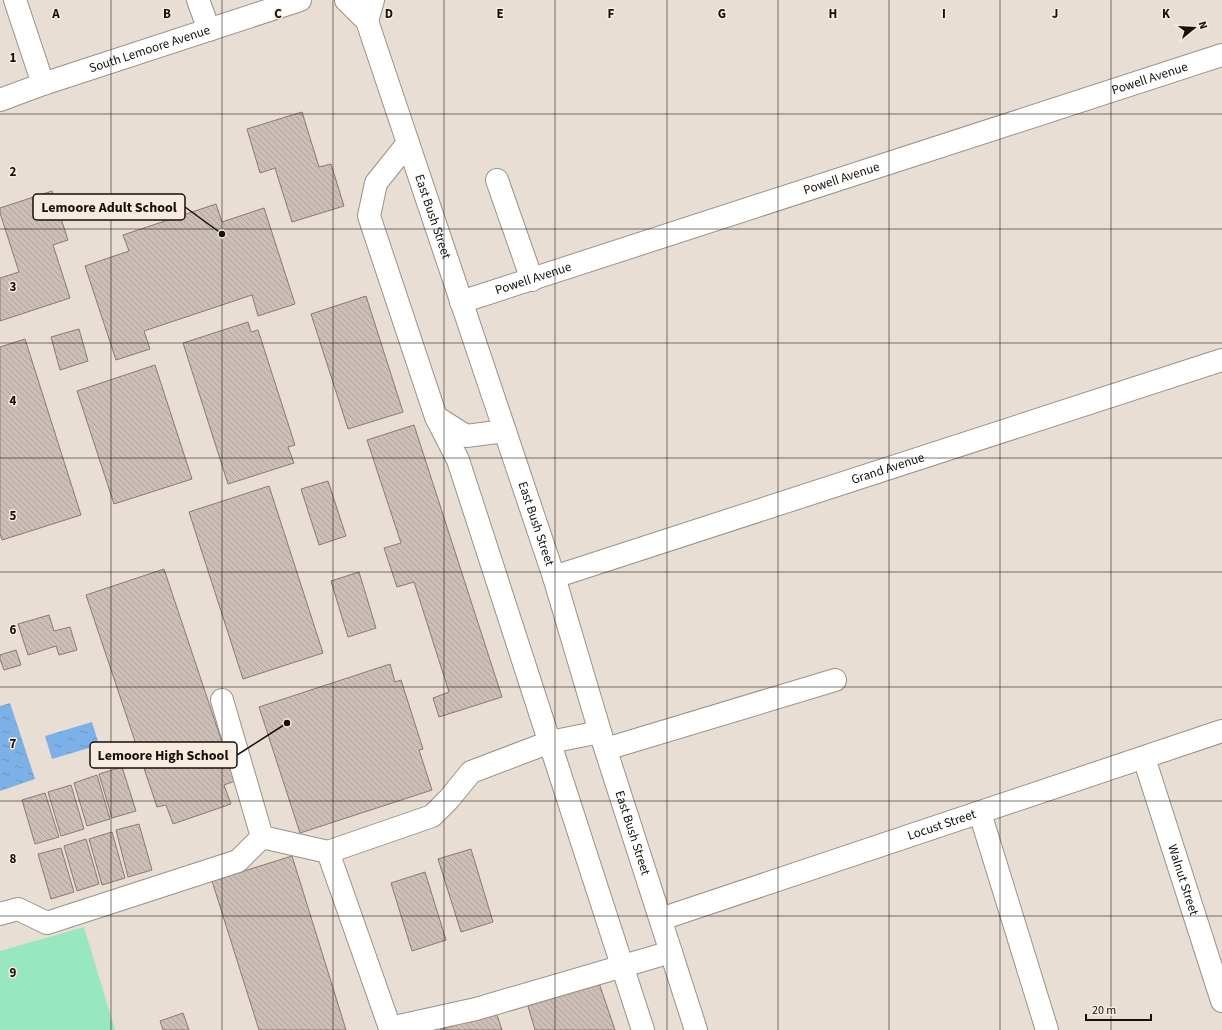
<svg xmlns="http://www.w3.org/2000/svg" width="1222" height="1030" font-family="'Source Sans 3',sans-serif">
  <defs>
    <pattern id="water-ripples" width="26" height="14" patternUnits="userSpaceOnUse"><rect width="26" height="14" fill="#7bb1e7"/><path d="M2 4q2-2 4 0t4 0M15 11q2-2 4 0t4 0" fill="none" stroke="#6997c5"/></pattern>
    <pattern id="building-back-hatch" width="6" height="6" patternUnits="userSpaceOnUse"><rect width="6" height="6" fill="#cdbeb7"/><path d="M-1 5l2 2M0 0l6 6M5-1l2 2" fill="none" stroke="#afa29c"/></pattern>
  </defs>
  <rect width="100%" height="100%" fill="#e9ded3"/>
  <path fill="#97e7c1" d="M 84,927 L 115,1030 L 0,1030 L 0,951 Z"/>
  <g fill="url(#water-ripples)">
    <path d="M 10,703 L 35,779 L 0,791 L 0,706 Z"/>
    <path d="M 92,722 L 99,745 L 52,759 L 45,736 Z"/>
  </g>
  <g fill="url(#building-back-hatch)" stroke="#887a74">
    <path d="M 302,112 L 319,167 L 331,164 L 344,206 L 292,222 L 275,168 L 260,173 L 247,129 Z"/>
    <path d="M 52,191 L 68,240 L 53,245 L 70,298 L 0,321 L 0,278 L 19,272 L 0,213 L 0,208 Z"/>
    <path d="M 216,204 L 222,222 L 264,208 L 295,304 L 258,316 L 252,295 L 144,331 L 150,349 L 116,360 L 85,266 L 129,251 L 123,235 Z"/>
    <path d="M 366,296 L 403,412 L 348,429 L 311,314 Z"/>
    <path d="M 248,322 L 251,332 L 258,330 L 295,445 L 288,447 L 294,463 L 228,484 L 183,343 Z"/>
    <path d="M 79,329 L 88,361 L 60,370 L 51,337 Z"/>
    <path d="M 25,339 L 81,515 L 2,540 L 0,534 L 0,347 Z"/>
    <path d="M 155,365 L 192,479 L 114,504 L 77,391 Z"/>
    <path d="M 414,425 L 502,697 L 439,717 L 433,698 L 449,692 L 414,582 L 397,587 L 384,548 L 401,543 L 367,440 Z"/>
    <path d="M 328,481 L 346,536 L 319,545 L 301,489 Z"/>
    <path d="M 269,486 L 323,653 L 243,679 L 189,512 Z"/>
    <path d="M 164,569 L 235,781 L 224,785 L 231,804 L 173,824 L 166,805 L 157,807 L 86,595 Z"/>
    <path d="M 359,572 L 376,628 L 348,637 L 331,581 Z"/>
    <path d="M 49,615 L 54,631 L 70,627 L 77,650 L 59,655 L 56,646 L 28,655 L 18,624 Z"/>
    <path d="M 16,650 L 21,665 L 4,670 L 0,659 L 0,655 Z"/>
    <path d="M 390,664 L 395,682 L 401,680 L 423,749 L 419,750 L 432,790 L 300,833 L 259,707 Z"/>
    <path d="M 122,767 L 136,811 L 112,818 L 99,774 Z"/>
    <path d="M 97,775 L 110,819 L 87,826 L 74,783 Z"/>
    <path d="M 71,785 L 84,829 L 61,836 L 48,792 Z"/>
    <path d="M 45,793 L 59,837 L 35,844 L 22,800 Z"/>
    <path d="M 139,824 L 152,870 L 128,877 L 116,830 Z"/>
    <path d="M 112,832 L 125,878 L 102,885 L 89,839 Z"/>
    <path d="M 86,839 L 99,884 L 77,891 L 64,846 Z"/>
    <path d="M 61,848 L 74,892 L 51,899 L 38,854 Z"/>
    <path d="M 471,849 L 493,922 L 461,932 L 438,859 Z"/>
    <path d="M 292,856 L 346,1030 L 259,1030 L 212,881 Z"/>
    <path d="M 425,872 L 446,940 L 412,951 L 391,883 Z"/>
    <path d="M 599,983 L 615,1030 L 535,1030 L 528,1006 Z"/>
    <path d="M 496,1012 L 502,1030 L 440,1030 Z"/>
    <path d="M 183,1013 L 189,1030 L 163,1030 L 160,1021 Z"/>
  </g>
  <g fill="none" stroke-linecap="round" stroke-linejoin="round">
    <defs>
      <g id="minor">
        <path d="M 15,0 L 43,84"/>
        <path d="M 198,0 L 209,30"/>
        <path d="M 408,143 L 376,183 L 369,216 L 436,417 L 466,436 L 505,431"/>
        <path d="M 497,180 L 532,280"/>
        <path id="s1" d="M 461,302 L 1222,55"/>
        <path d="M 436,417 L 458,460 L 643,1030"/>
        <path id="s2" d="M 554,577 L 1222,360"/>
        <path d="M 222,700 L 262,837 L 328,852"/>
        <path d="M 600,732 L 550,742 L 471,772 L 449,799 L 432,816 L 328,852 L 390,1028 L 476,1009 L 671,952"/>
        <path d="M 606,749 L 835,680"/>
        <path id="s3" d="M 1144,758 L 1222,1001"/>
        <path d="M 980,813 L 1047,1030"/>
        <path d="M 0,914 L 18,909 L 47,923 L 238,861 L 262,837"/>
        <path id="s4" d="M 661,919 L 1222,731"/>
      </g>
      <g id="major">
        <path id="s5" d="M 346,0 L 367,21 L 554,577 L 600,732 L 696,1030"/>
        <path d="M 367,21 L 373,0"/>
        <path id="s6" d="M 0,100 L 43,84 L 300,0"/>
      </g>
    </defs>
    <use href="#minor" stroke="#9b9187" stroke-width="24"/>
    <use href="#major" stroke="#9b9187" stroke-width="24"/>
    <use href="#minor" stroke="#fff" stroke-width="22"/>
    <use href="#major" stroke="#fff" stroke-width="22"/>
  </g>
  <path fill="none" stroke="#14100c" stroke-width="1" stroke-opacity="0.55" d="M 111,0 L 111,1030M 222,0 L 222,1030M 333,0 L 333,1030M 444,0 L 444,1030M 555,0 L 555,1030M 667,0 L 667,1030M 778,0 L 778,1030M 889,0 L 889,1030M 1000,0 L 1000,1030M 1111,0 L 1111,1030M 0,114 L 1222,114M 0,229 L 1222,229M 0,343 L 1222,343M 0,458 L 1222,458M 0,572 L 1222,572M 0,687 L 1222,687M 0,801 L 1222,801M 0,916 L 1222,916"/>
  <g text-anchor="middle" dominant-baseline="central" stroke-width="3" stroke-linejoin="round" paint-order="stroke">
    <g font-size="13" fill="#14100c" stroke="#f7ebe0">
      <text stroke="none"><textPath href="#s6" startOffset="158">South Lemoore Avenue</textPath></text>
      <text stroke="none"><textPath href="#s1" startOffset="724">Powell Avenue</textPath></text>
      <text stroke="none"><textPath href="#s1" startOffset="400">Powell Avenue</textPath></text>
      <text stroke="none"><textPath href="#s5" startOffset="236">East Bush Street</textPath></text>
      <text stroke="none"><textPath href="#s1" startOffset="76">Powell Avenue</textPath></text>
      <text stroke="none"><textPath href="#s2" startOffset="351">Grand Avenue</textPath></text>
      <text stroke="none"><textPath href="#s5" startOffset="560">East Bush Street</textPath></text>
      <text stroke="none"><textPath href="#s4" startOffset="296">Locust Street</textPath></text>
      <text stroke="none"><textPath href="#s5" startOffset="884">East Bush Street</textPath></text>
      <text stroke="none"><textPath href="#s3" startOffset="128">Walnut Street</textPath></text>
    </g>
  </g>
  <g font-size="13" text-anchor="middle" font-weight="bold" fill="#14100c" stroke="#f7ebe0" stroke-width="3" stroke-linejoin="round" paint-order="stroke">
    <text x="56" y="18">A</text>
    <text x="167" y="18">B</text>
    <text x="278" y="18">C</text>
    <text x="389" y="18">D</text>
    <text x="500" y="18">E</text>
    <text x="611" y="18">F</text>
    <text x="722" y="18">G</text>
    <text x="833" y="18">H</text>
    <text x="944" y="18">I</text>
    <text x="1055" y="18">J</text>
    <text x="1166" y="18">K</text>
    <text x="13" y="62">1</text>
    <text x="13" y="176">2</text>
    <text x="13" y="291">3</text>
    <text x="13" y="405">4</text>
    <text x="13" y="520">5</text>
    <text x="13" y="634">6</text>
    <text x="13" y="748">7</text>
    <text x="13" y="863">8</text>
    <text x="13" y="977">9</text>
  </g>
  <path fill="none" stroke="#14100c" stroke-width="1.5" d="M222 234L185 207M287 723L237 755"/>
  <g fill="#14100c" stroke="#f7ebe0" stroke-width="1.5">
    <circle cx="222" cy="234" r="4"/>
    <circle cx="287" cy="723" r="4"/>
  </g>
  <g fill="#f7ebe0" stroke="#14100c" stroke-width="1.5">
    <rect x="33" y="194" width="152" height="26" rx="4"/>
    <rect x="90" y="742" width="147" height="26" rx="4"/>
  </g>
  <g font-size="14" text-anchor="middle" font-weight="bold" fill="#14100c">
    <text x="109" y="212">Lemoore Adult School</text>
    <text x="163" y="760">Lemoore High School</text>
  </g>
  <g transform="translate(1194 28) rotate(72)" stroke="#f7ebe0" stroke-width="3" paint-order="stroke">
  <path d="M0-3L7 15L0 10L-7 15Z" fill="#14100c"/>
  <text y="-6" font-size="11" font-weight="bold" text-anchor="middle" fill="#14100c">N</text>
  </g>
  <path d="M1086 1014v6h65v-6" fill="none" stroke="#14100c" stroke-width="2"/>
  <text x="1092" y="1014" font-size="12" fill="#14100c" stroke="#f7ebe0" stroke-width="3" paint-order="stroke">20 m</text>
</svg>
